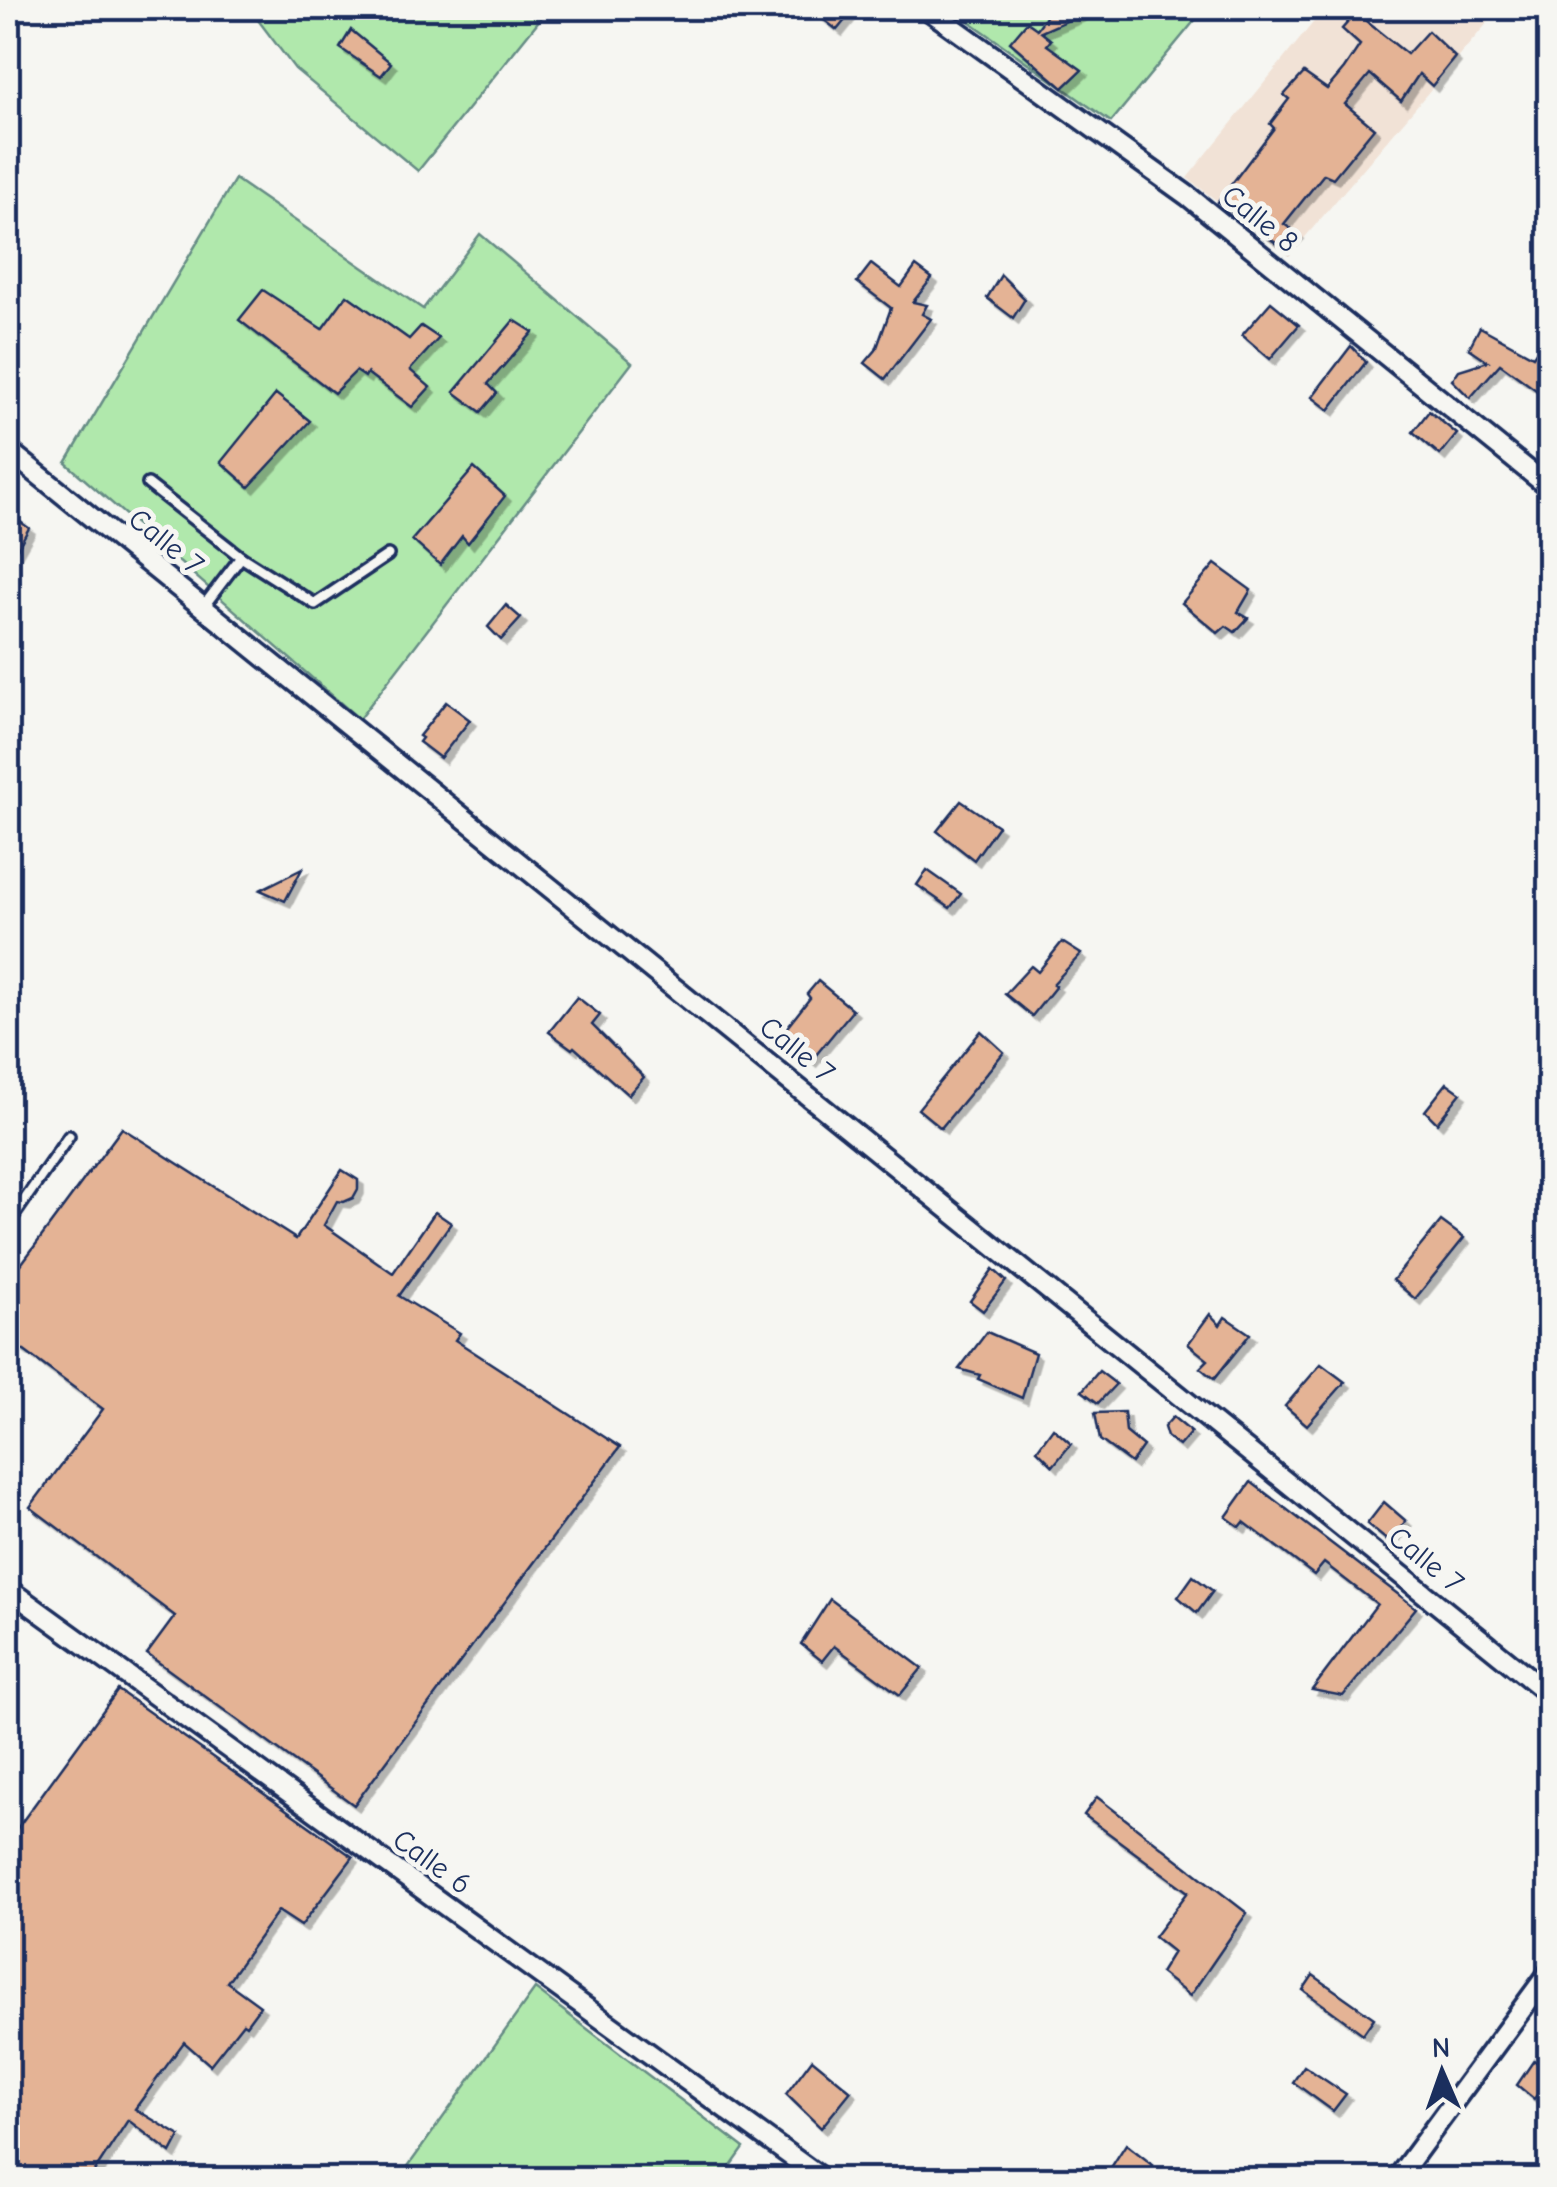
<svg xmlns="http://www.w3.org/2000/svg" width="1557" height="2187" font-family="'Comic Neue',sans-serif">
  <defs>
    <filter id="shadow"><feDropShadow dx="5.5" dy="5.5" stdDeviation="0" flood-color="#0004"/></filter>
  </defs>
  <rect width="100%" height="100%" fill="#f6f6f2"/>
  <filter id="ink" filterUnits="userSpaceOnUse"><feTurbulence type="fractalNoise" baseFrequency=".01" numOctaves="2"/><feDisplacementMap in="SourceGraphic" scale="20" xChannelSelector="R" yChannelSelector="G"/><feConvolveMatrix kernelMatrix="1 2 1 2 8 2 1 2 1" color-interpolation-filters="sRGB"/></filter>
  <g filter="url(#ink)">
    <path fill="#f1e2d6" d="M 1325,8 L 1500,8 L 1289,256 L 1187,178 Z"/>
    <g fill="#b0e8ac" stroke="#668c85" stroke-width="2.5">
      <path d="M 249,8 L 549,8 L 418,171 L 295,69 Z"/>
      <path d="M 980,8 L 1205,8 L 1111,122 L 969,21 Z"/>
      <path d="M 235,179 L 423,309 L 480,234 L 632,363 L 359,719 L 66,463 Z"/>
      <path d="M 535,1989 L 744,2148 L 722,2179 L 399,2179 Z"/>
    </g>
    <g fill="#e4b395" stroke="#1b2f5e" stroke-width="2.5" filter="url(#shadow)">
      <path d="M 809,8 L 855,8 L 837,30 Z"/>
      <path d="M 1052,8 L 1096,8 L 1041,32 L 1051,40 L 1047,45 L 1082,70 L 1063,88 L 1010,42 L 1027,22 L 1037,29 Z"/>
      <path d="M 1356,13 L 1407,54 L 1428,31 L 1455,57 L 1432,86 L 1419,74 L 1401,101 L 1370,74 L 1345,104 L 1374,128 L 1333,178 L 1324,174 L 1284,224 L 1298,234 L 1283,248 L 1218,202 L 1274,128 L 1270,124 L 1289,99 L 1284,95 L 1304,73 L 1327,89 L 1344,69 L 1360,45 L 1342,29 Z"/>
      <path d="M 351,30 L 391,63 L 381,76 L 340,48 Z"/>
      <path d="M 871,264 L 901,287 L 916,266 L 932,278 L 913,302 L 927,305 L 922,314 L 931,319 L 885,379 L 865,363 L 876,350 L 891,308 L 857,282 Z"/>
      <path d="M 1001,275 L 1025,299 L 1013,318 L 987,298 Z"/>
      <path d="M 263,290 L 322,329 L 347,295 L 409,339 L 421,326 L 439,338 L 410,370 L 430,387 L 412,407 L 367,373 L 365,377 L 356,371 L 334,393 L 239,320 Z"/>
      <path d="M 1271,302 L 1299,325 L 1270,359 L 1242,335 Z"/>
      <path d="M 514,320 L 533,332 L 488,384 L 497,393 L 481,412 L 454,392 Z"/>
      <path d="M 1480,327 L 1533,356 L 1550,330 L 1550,400 L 1500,364 L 1470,398 L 1452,380 L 1459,370 L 1488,361 L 1469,348 Z"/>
      <path d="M 1351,346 L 1366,362 L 1329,410 L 1312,397 Z"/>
      <path d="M 276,394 L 310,421 L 249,487 L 221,462 Z"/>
      <path d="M 1429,411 L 1457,434 L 1440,455 L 1413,432 Z"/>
      <path d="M 474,468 L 505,496 L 468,543 L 462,536 L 440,565 L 412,540 Z"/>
      <path d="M 8,513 L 29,528 L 8,565 Z"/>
      <path d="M 1215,564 L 1251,590 L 1238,612 L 1248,618 L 1235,632 L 1226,626 L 1218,633 L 1182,603 Z"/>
      <path d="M 506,605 L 521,618 L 501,640 L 488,627 Z"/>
      <path d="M 446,702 L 470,720 L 440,758 L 419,742 L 422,738 L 419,736 Z"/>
      <path d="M 961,801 L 998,826 L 974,860 L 937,831 Z"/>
      <path d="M 302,869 L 285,901 L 260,890 Z"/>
      <path d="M 927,870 L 961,894 L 950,908 L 917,885 Z"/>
      <path d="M 1062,942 L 1081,954 L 1053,984 L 1056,986 L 1032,1016 L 1005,994 L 1031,966 L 1038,972 Z"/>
      <path d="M 818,981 L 853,1010 L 811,1061 L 781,1035 L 810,998 L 807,994 Z"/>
      <path d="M 577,997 L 600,1015 L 592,1025 L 644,1077 L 628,1095 L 574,1047 L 572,1049 L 549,1032 Z"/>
      <path d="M 981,1031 L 1004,1052 L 941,1128 L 918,1109 Z"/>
      <path d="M 1447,1083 L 1461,1093 L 1437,1123 L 1425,1111 Z"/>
      <path d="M 122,1128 L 296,1239 L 342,1170 L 358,1180 L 358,1189 L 353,1198 L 344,1202 L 337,1201 L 324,1225 L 393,1273 L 435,1212 L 451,1223 L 399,1296 L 460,1333 L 455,1340 L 620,1447 L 354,1805 L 147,1654 L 175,1616 L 30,1507 L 103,1409 L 8,1339 L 8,1282 Z"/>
      <path d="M 1441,1221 L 1464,1238 L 1415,1299 L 1393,1280 Z"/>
      <path d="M 993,1269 L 1006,1281 L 983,1311 L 970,1301 Z"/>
      <path d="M 1210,1314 L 1220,1325 L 1225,1317 L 1250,1334 L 1214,1379 L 1200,1368 L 1208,1360 L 1188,1344 Z"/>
      <path d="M 987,1332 L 1035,1353 L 1022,1398 L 978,1379 L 980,1375 L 959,1369 Z"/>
      <path d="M 1321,1364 L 1345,1382 L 1307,1425 L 1285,1406 Z"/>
      <path d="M 1099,1371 L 1116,1384 L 1098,1403 L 1082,1391 Z"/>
      <path d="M 1124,1412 L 1126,1432 L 1143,1446 L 1131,1463 L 1100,1440 L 1095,1413 Z"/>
      <path d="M 1173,1417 L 1191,1432 L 1179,1446 L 1167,1437 L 1164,1427 Z"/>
      <path d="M 1053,1428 L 1071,1444 L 1053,1466 L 1037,1450 Z"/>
      <path d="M 1251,1482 L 1416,1608 L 1343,1696 L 1312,1690 L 1377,1604 L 1324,1563 L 1314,1575 L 1244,1522 L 1240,1527 L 1226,1517 Z"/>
      <path d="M 1384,1502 L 1406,1521 L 1389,1542 L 1367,1524 Z"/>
      <path d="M 1193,1576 L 1213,1591 L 1197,1613 L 1178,1597 Z"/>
      <path d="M 830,1599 L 922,1668 L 900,1695 L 834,1646 L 822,1661 L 801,1644 Z"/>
      <path d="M 118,1690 L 353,1857 L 301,1926 L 278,1911 L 227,1982 L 260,2006 L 246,2025 L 243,2023 L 210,2065 L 184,2042 L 135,2109 L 180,2136 L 171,2153 L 128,2120 L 89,2180 L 33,2180 L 8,2161 L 8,1841 Z"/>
      <path d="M 1097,1797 L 1247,1913 L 1190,1996 L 1160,1973 L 1173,1952 L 1154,1937 L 1188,1892 L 1084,1815 Z"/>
      <path d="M 1313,1975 L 1374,2018 L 1363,2034 L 1303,1990 Z"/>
      <path d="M 812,2059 L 851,2091 L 821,2128 L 786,2094 Z"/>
      <path d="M 1534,2060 L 1550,2073 L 1550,2078 L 1534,2099 L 1517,2085 Z"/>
      <path d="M 1304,2066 L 1346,2094 L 1333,2111 L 1293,2082 Z"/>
      <path d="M 1126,2144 L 1153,2165 L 1143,2180 L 1103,2180 Z"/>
    </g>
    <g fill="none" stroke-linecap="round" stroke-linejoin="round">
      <defs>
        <g id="service">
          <path d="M 148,484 L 241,557 L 203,607"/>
          <path d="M 241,557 L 315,604 L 388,555"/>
          <path d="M 8,1224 L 69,1136"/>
        </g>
        <g id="minor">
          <path d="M 926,8 L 1188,196 L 1550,488"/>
          <path d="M 8,450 L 1550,1695"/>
          <path d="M 8,1589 L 824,2180"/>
          <path d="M 1396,2180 L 1550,1971"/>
        </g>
      </defs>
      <use href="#service" stroke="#1b2f5e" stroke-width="16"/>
      <use href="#minor" stroke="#1b2f5e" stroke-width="25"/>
      <use href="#service" stroke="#f6f6f2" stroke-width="9"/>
      <use href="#minor" stroke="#f6f6f2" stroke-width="18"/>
    </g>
  </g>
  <g text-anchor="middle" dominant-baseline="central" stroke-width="10" stroke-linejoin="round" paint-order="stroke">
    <g font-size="30" fill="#1b2f5e" stroke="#f6f6f2">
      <text transform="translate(1260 219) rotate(39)">Calle 8</text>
      <text transform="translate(166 542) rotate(39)">Calle 7</text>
      <text transform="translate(797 1050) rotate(39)">Calle 7</text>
      <text transform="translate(1426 1560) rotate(39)">Calle 7</text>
      <text transform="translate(432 1862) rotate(36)">Calle 6</text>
    </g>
  </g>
  <rect width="1557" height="2187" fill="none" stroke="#f6f6f2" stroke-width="40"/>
  <rect x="20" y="20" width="1517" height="2147" fill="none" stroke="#1b2f5e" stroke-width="4" filter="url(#ink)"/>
  <g transform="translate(1442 2072) rotate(358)" stroke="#f6f6f2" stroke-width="8" paint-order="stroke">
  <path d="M0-8L18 38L0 25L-18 38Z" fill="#1b2f5e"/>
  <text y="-15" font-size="28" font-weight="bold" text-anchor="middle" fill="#1b2f5e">N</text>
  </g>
</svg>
